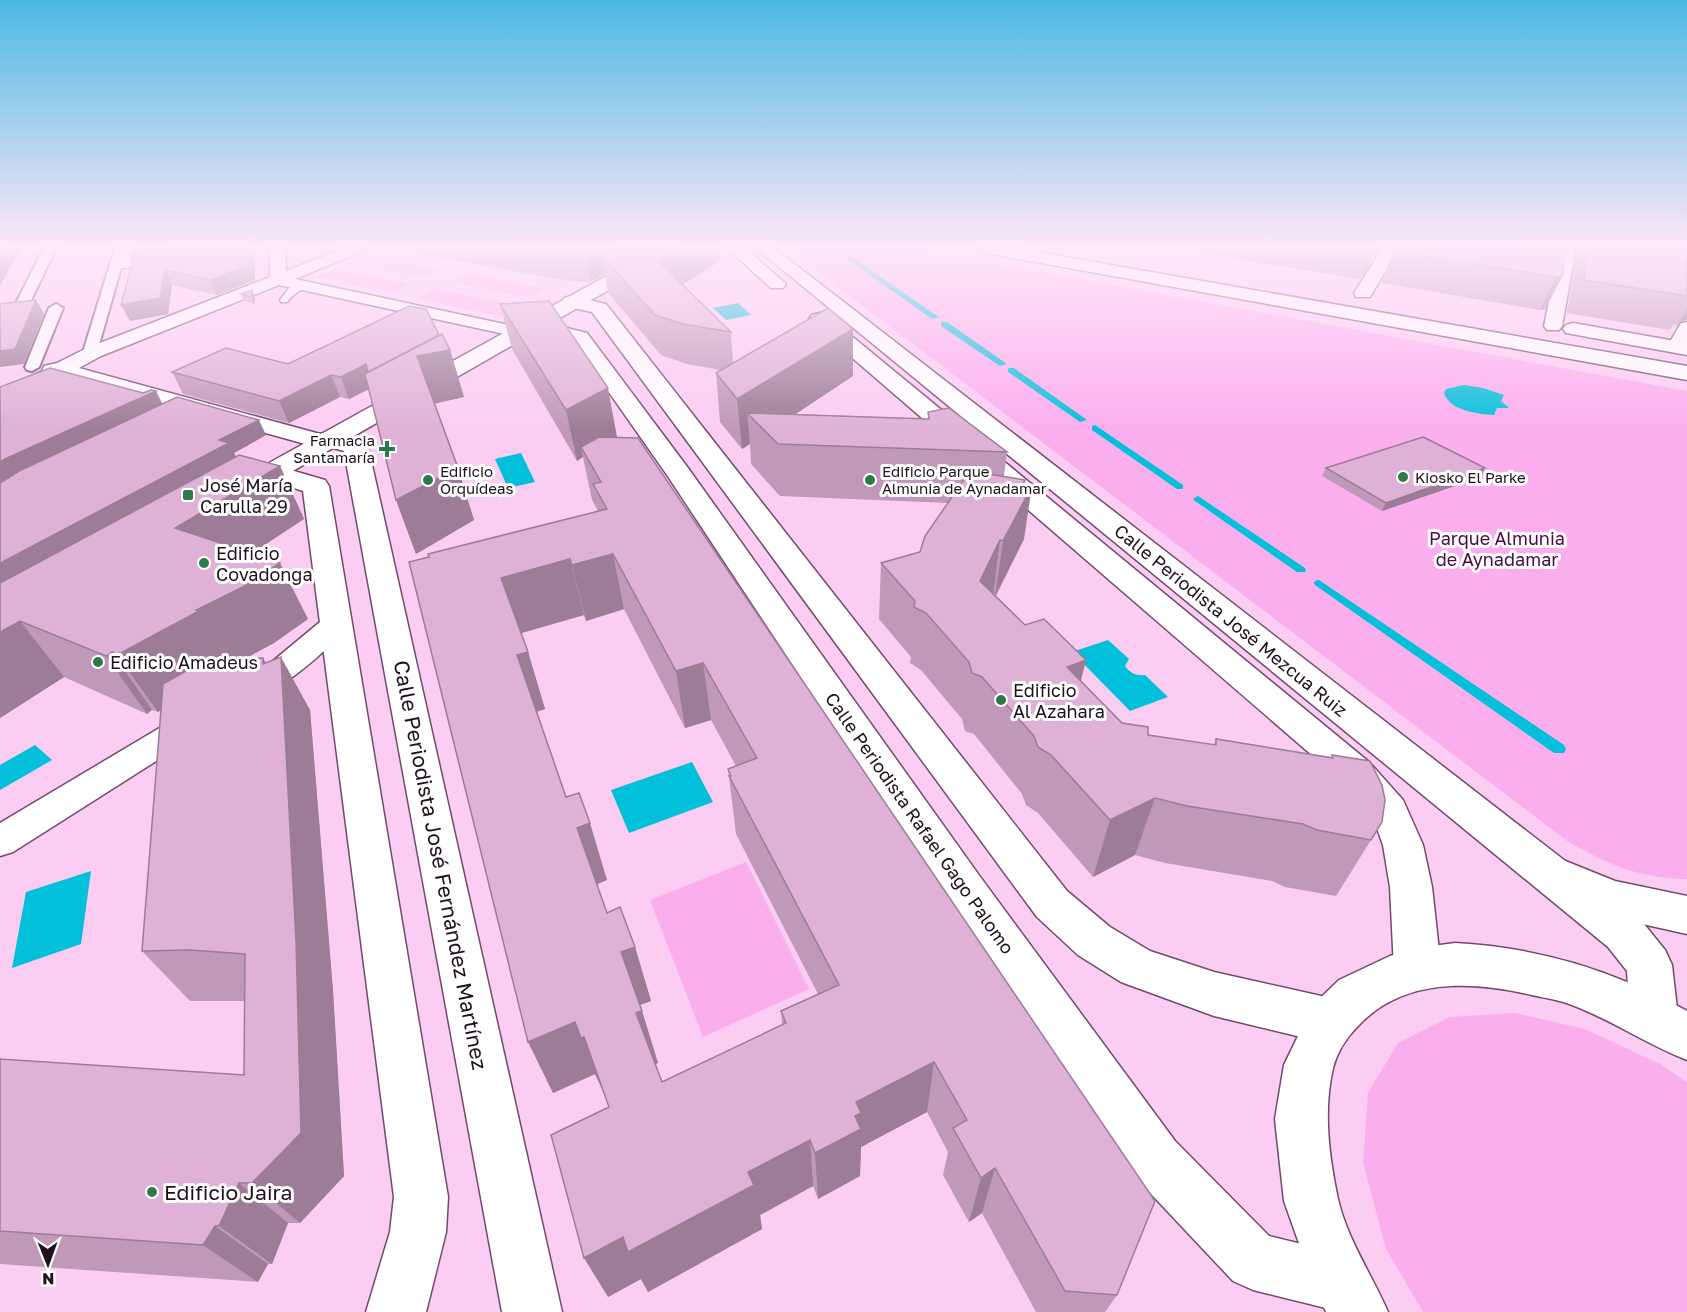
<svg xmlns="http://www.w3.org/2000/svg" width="1687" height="1312" font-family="'Golos Text',sans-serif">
  <rect width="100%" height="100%" fill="#fccdf3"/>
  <g fill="#fbaeee">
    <path d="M 801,248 L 912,248 L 1687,391 L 1687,879 C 1638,878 1609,865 1567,841 L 800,258 L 799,251 Z"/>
    <path d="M 367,255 L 442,269 L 424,278 L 348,262 Z"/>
    <path d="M 334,269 L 411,284 L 392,293 L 315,277 Z"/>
    <path d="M 466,274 L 548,289 L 531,298 L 449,282 Z"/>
    <path d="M 435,289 L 518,306 L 500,316 L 416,298 Z"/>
    <path d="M 746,862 L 809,989 L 703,1037 L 650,900 Z"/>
    <path d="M 1515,1013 L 1585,1029 L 1660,1064 L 1687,1082 L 1687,1312 L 1423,1312 L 1386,1249 L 1363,1163 L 1368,1093 L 1398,1043 L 1449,1017 Z"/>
  </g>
  <g fill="#02bfda">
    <path d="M 738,303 L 751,315 L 726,320 L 713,308 Z"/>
    <path d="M 1464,385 L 1483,388 L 1504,395 L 1501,401 L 1509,408 L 1497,408 L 1494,415 C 1478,414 1450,411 1444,393 L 1446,389 Z"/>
    <path d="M 521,453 L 535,482 L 508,488 L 495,459 Z"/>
    <path d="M 1108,640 L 1129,659 L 1125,666 C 1130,673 1136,676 1145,675 L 1168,697 L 1130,711 L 1072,652 Z"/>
    <path d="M 35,745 L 52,760 L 0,790 L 0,765 Z"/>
    <path d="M 692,762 L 713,802 L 629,833 L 611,790 Z"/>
    <path d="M 91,871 L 81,944 L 12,968 L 26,892 Z"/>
  </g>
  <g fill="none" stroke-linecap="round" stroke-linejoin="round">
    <g fill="#02bfda" fill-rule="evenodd">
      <path d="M 846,256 L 850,256 L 939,317 L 932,319 L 846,258 Z"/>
      <path d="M 941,322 L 947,322 L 1007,364 L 1000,366 L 941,326 Z"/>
      <path d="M 1008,368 L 1014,368 L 1087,420 L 1080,422 L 1008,372 Z"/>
      <path d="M 1095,425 L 1183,485 L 1183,489 L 1177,489 L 1092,430 L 1092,426 Z"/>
      <path d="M 1198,496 L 1305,568 L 1306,570 L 1305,572 L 1297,572 L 1195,501 L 1193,499 Z"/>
      <path d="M 1319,580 L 1564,745 L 1566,749 L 1564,753 L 1554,753 L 1315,585 L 1314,583 L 1315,581 Z"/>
    </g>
    <defs>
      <path id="service" d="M 303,283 L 307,285 C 300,291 293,294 287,302 L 281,302 L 280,300 L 289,288 Z"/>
      <g id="pedestrian">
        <path d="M 44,248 L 56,248 L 25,313 L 23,316 L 13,316 L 11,313 Z"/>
        <path d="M 115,248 L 134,248 L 130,261 L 163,256 L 169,260 L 163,264 L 121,268 L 98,348 L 101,352 L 94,356 L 89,355 L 84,349 Z"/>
        <path d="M 56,304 L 63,308 L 39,367 L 32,371 L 27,370 L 25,367 L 49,308 Z"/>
      </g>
      <g id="minor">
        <path d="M 269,248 L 285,248 L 286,271 L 345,248 L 367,248 L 364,251 L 295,279 L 518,327 L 524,328 L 527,332 L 524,336 L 518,337 L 279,285 L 101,356 L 79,368 L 331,437 L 334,442 L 331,447 L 323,449 L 63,376 L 34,391 L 0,404 L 0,391 L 42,371 L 44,366 L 57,363 L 87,348 L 270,277 Z"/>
        <path d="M 1560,248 L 1576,248 L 1562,326 L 1559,330 L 1547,330 L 1544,326 Z"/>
        <path d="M 1687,322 L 1687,344 L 1683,351 L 1669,351 L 1667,347 L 1681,323 Z"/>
        <path d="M 336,615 L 346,617 L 350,624 L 346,631 C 322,652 273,704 239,695 L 234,687 L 239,679 L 273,661 L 326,617 Z"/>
        <path d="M 194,710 L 205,714 L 210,722 L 205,730 L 13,852 L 0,856 L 0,823 L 183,714 Z"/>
      </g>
      <g id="tertiary">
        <path d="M 727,248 L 745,248 L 786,284 L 783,288 L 771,288 Z"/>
        <path d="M 756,248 L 774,248 L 1640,919 L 1665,950 L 1672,965 L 1678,1018 L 1671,1034 L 1654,1041 L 1637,1034 L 1630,1018 L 1627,971 L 1608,947 Z"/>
        <path d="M 571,296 L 606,304 L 1067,891 L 1110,927 L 1150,951 L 1214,972 L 1330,998 L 1347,1005 L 1354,1021 L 1347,1037 L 1330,1044 L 1214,1016 L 1121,982 L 1078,955 L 1037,917 L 592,312 L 564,306 L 562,302 L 564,298 Z"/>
        <path d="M 819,313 L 826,315 L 1369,762 L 1403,800 L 1423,845 L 1432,887 L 1439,951 L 1440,969 L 1433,984 L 1417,990 L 1401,984 L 1394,969 L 1390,887 L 1383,845 L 1374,820 L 1343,782 L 812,323 L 809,319 L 812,315 Z"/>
        <path d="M 531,319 L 587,333 L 688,468 L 981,878 L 1175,1141 L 1269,1236 L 1342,1254 L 1362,1263 L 1371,1283 L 1362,1303 L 1342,1312 L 1253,1290 L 1233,1281 L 1137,1179 L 951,904 L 667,475 L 573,341 L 524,329 L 521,325 L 524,321 Z"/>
        <path d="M 329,432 L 365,442 L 368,447 L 562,1312 L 502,1312 L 344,451 L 320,444 L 317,439 L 320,434 Z"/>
        <path d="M 270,464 L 325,480 L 329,486 L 448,1197 L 446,1232 L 426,1312 L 366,1312 L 390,1232 L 394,1197 L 303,491 L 261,477 L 257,472 L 261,467 Z"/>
      </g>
      <g id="secondary">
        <path d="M 1383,248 L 1399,248 L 1370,297 L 1356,297 L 1354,293 Z"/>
        <path d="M 1548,854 L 1615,881 L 1687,896 L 1687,934 L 1611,917 L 1533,884 L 1527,872 L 1533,860 Z"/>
        <path d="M 1455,943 C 1536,947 1616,971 1687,1011 L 1687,1060 C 1648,1045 1612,1020 1572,1005 C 1560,1000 1545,998 1532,995 C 1472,981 1404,977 1358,1026 C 1347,1037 1337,1052 1333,1068 C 1323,1111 1329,1157 1338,1199 C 1347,1239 1372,1275 1388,1312 L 1326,1312 L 1313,1283 L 1284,1201 L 1275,1119 L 1284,1065 L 1313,1005 L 1339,980 L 1390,956 L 1417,948 Z"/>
      </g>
      <g id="primary">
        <path d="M 657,248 L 677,248 L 675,252 L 251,495 L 242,497 L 233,495 L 229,489 L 233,483 Z"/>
        <path d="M 978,248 L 1014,248 L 1687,366 L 1687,380 L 986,253 L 980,252 Z"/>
        <path d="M 1573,323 L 1687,343 L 1687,355 L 1566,333 L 1563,329 L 1566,325 Z"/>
      </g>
    </defs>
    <use href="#service" stroke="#724a6b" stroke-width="3"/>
    <use href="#pedestrian" stroke="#724a6b" stroke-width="4"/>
    <use href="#minor" stroke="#724a6b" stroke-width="3"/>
    <use href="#tertiary" stroke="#724a6b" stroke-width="3"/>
    <use href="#secondary" stroke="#724a6b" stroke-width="3"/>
    <use href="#primary" stroke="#724a6b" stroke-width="3"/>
    <use href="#service" fill="#fff" fill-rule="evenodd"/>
    <use href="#pedestrian" fill="#fff" fill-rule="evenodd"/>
    <use href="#minor" fill="#fff" fill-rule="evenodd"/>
    <use href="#tertiary" fill="#fff" fill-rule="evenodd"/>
    <use href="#secondary" fill="#fff" fill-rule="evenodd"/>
    <use href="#primary" fill="#fff" fill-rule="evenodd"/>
  </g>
  <g fill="#c098b9" fill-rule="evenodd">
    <path d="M 141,248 L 253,248 L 255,252 L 255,280 L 217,295 L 172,285 L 168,314 L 130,321 L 143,252 Z"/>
    <path d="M 387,248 L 719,248 L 720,261 L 682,285 L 731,332 L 733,362 L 853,329 L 853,376 L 795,414 L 928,419 L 928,412 L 1007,452 L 1004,476 L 1025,484 L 1024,539 L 996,596 L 1122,723 L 1148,735 L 1214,745 L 1216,739 L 1331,757 L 1332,755 L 1371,840 L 1336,896 L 1285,887 L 1272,881 L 1165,863 L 1135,855 L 1093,877 L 1038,813 L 1026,805 L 1022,794 L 974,734 L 965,731 L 962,719 L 921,670 L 910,663 L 911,657 L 879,619 L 881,563 L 920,552 L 948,503 L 780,496 L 751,464 L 750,444 L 742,449 L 720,422 L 716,373 L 720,370 L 687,364 L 661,355 L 608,293 L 605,274 L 590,282 L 563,280 Z"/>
    <path d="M 1169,248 L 1381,248 L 1378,251 L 1375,251 L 1369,265 L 1360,279 Z"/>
    <path d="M 1578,248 L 1687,248 L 1687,320 L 1681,321 L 1677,326 L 1673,325 L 1670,330 L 1567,313 Z"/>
    <path d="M 1393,251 L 1562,277 L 1545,309 L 1540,310 L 1381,283 Z"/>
    <path d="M 252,290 L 255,297 L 255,304 L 244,301 L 241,294 Z"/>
    <path d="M 500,304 L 617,437 L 1117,1295 L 1105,1312 L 1036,1312 L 982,1213 L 969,1222 L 943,1175 L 948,1152 L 927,1112 L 861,1147 L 860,1176 L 818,1199 L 813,1186 L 760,1215 L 762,1229 L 648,1292 L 641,1279 L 608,1297 L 609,1107 L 602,1089 L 595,1074 L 553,1093 L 409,562 L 598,511 L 592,500 L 583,457 L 577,461 L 512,349 ZM 624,609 L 685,728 L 711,720 L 736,766 L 728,769 L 736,834 L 818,994 L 781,1011 L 782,1025 L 662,1082 L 655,1064 L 658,1063 L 640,1005 L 651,1001 L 635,947 L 607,913 L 597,884 L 607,880 L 566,797 L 537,712 L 545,709 L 528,652 L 521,633 L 584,615 L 586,621 Z"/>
    <path d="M 439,335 L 450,350 L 464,397 L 435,403 L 474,520 L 416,554 L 396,500 L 369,389 L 349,399 L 340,397 L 289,423 L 183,394 L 172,372 L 288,364 Z"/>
    <path d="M 50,368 L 163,404 L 266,435 L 234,453 L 236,457 L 280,466 L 304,519 L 251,553 L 308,619 L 274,643 L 245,659 L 266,663 L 310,710 L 333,991 L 344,1176 L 300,1223 L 288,1223 L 272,1264 L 268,1264 L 258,1282 L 0,1264 L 0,1059 L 244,1075 L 245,1001 L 190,1001 L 142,951 L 161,710 L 158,712 L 152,710 L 147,714 L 64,677 L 0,718 Z"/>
    <path d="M 1326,468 L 1481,477 L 1382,511 L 1322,476 Z"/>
  </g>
  <g fill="#9c7c96">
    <path d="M 6,248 L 38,248 L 20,250 L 0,286 L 0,259 Z"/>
    <path d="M 141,248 L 207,248 L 145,256 Z"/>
    <path d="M 249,248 L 253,248 L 255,252 L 255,280 L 217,295 L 210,280 Z"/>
    <path d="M 584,248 L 652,248 L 602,256 L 605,274 L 590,282 Z"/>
    <path d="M 678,248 L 719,248 L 720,261 L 661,298 L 657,260 Z"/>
    <path d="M 1372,248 L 1376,248 L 1369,265 L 1360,279 Z"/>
    <path d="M 165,270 L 172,285 L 168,314 L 130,321 L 121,305 Z"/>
    <path d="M 1556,277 L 1562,277 L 1545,309 L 1540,310 Z"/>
    <path d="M 252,290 L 255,297 L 255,304 L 252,297 Z"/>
    <path d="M 36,300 L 44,314 L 24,364 L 0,367 L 0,351 Z"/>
    <path d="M 1687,309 L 1687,319 L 1681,321 L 1677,326 Z"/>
    <path d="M 853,329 L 853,376 L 767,433 L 747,413 L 750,444 L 742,449 L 737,399 Z"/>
    <path d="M 441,341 L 450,350 L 464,397 L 433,404 L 373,387 L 349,399 L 341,377 L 366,364 Z"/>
    <path d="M 331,375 L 340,397 L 289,423 L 279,401 Z"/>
    <path d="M 608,388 L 617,437 L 581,447 L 583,457 L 577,461 L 566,410 Z"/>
    <path d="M 156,391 L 164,407 L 0,486 L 0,462 L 5,459 Z"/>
    <path d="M 259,420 L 266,435 L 234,453 L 237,459 L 0,588 L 0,563 L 219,440 Z"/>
    <path d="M 280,466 L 304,519 L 207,583 L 175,528 Z"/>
    <path d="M 458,468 L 474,520 L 416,554 L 396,500 Z"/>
    <path d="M 1485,468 L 1481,477 L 1382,511 L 1386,503 Z"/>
    <path d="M 1025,480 L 1021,507 L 1032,486 L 1024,539 L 995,596 L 1003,541 L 1023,484 Z"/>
    <path d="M 1000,540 L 993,596 L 980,581 Z"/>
    <path d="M 613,554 L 624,609 L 586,621 L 572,565 Z"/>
    <path d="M 570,559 L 584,615 L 518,634 L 501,578 Z"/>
    <path d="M 280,563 L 308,619 L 274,643 L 232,665 L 233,668 L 158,712 L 117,655 Z"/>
    <path d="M 20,621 L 64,677 L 0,718 L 0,632 Z"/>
    <path d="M 112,652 L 152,710 L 147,714 L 106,656 Z"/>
    <path d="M 528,652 L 545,709 L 535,712 L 517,655 Z"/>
    <path d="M 281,657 L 310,710 L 333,991 L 344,1176 L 300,1223 L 252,1183 L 263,664 L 263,658 L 283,693 Z"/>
    <path d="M 1086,660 L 1072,717 L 1067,667 Z"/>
    <path d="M 703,663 L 711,720 L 685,728 L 676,671 Z"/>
    <path d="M 1155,798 L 1135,855 L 1093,877 L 1110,820 Z"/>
    <path d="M 590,823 L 607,880 L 595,885 L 577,828 Z"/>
    <path d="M 635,947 L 651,1001 L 637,1006 L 621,952 Z"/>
    <path d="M 642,1011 L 658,1063 L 653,1065 L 636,1013 Z"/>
    <path d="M 575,1022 L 584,1037 L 604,1088 L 602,1089 L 595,1074 L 553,1093 L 528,1042 Z"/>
    <path d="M 934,1062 L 927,1112 L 861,1147 L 860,1176 L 818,1199 L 815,1153 L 856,1102 Z"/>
    <path d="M 810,1140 L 813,1186 L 760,1215 L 762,1229 L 648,1292 L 641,1279 L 608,1297 L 584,1258 Z"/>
    <path d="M 995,1168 L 982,1213 L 969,1222 L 981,1178 Z"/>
    <path d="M 239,1183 L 288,1223 L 272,1264 L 219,1226 Z"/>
    <path d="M 215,1226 L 268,1264 L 258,1282 L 203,1245 Z"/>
  </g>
  <g fill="#dfb1d7" stroke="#9c7c96" stroke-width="1.5" fill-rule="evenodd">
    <path d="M 0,248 L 6,248 L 0,259 Z"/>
    <path d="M 171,248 L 249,248 L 249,265 L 210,280 L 165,270 L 160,298 L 121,305 L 135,253 Z"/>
    <path d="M 617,248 L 678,248 L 657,260 L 731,332 L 683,324 L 655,315 L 602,256 Z"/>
    <path d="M 1395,248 L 1567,248 L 1562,277 L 1556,277 L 1393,251 Z"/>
    <path d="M 1589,248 L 1687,248 L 1687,296 L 1584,280 Z"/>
    <path d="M 252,290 L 252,297 L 241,294 Z"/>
    <path d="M 36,300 L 15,349 L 0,351 L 0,304 Z"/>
    <path d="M 549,301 L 608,388 L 566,410 L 500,304 Z"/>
    <path d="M 409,306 L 426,309 L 439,335 L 368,372 L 366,364 L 341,377 L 331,375 L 279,401 L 172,372 L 226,348 L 288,364 Z"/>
    <path d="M 828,308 L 853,329 L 737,399 L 716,373 Z"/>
    <path d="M 442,334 L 450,350 L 417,356 L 458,468 L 396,500 L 365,374 Z"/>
    <path d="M 50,368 L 143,393 L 151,390 L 156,391 L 5,459 L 0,462 L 0,387 Z"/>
    <path d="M 177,397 L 259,420 L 219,440 L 229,443 L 0,563 L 0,483 L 19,471 Z"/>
    <path d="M 949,408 L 1007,452 L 778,444 L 747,413 L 929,419 L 928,412 Z"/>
    <path d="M 599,437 L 638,438 L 1155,1201 L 1117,1295 L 1065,1291 L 995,1168 L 981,1178 L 953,1128 L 967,1120 L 934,1062 L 856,1102 L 861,1113 L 855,1116 L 861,1129 L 815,1153 L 810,1140 L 748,1172 L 754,1185 L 628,1252 L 623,1237 L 584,1258 L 551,1135 L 609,1107 L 584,1037 L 581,1038 L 575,1022 L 528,1042 L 409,562 L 429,557 L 428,554 L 607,509 L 593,484 L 601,482 L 581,447 ZM 613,554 L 676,671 L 703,663 L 757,758 L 728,769 L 731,776 L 729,776 L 839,985 L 781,1011 L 786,1023 L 662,1082 L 636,1013 L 642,1011 L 621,952 L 635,947 L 620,907 L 607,913 L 577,828 L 590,823 L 579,793 L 566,797 L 517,655 L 528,652 L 501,578 L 570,559 L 572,565 Z"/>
    <path d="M 1423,437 L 1485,468 L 1386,503 L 1326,468 Z"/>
    <path d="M 239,455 L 280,466 L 175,528 L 280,563 L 243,587 L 196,610 L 199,611 L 117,655 L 112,652 L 106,656 L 20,621 L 0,632 L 0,583 Z"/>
    <path d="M 970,471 L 1025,480 L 1023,484 L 1032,486 L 1003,541 L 1000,540 L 980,581 L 1025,625 L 1044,619 L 1086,660 L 1067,667 L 1122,723 L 1148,727 L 1148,735 L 1216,745 L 1216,739 L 1333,758 L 1332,755 L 1370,761 L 1382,785 L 1385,800 L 1382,822 L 1371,840 L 1317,830 L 1303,824 L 1187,806 L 1155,798 L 1110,820 L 1051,755 L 1038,747 L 1034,736 L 982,677 L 972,673 L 969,662 L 926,613 L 914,607 L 915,601 L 881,563 L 920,552 L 925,536 Z"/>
    <path d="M 281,657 L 296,941 L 301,1133 L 252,1183 L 239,1183 L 219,1226 L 215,1226 L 203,1245 L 0,1231 L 0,1059 L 244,1075 L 245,954 L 190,950 L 142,951 L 163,684 L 207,659 L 263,658 L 263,664 Z"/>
  </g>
  <linearGradient id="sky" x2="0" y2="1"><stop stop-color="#4cb8e2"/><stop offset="0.57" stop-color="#fee8fa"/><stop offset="1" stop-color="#fee8fa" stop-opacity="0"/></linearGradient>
  <rect width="1687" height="432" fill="url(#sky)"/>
  <g fill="#2c7949" stroke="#fff" stroke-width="2">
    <path d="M384 440h6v6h6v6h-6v6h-6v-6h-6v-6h6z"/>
    <circle cx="1403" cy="477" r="6"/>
    <circle cx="428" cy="480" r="6"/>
    <circle cx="870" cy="480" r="6"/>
    <rect x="182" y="489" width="12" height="12" rx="3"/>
    <circle cx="204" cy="563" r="6"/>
    <circle cx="98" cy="662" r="6"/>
    <circle cx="1001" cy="700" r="6"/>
    <circle cx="152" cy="1192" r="6"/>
  </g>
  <g text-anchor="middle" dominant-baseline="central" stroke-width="6" stroke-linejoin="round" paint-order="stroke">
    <g font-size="15" fill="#20101e" stroke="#fff" text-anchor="start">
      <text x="375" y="440" text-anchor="end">Farmacia<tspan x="375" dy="17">Santamaría</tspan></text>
      <text x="440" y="471">Edificio<tspan x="440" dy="17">Orquídeas</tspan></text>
      <text x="882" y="471">Edificio Parque<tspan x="882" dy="17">Almunia de Aynadamar</tspan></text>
      <text x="1415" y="477">Kiosko El Parke</text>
    </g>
    <g font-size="18" fill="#20101e" stroke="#fff" text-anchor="start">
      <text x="200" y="485">José María<tspan x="200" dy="21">Carulla 29</tspan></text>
      <text x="216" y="553">Edificio<tspan x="216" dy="21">Covadonga</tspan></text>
      <text x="110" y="662">Edificio Amadeus</text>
      <text x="1013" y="690">Edificio<tspan x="1013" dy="21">Al Azahara</tspan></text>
    </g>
    <g font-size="18" fill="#490b43" stroke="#fff">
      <text x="1497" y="538">Parque Almunia<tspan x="1497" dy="21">de Aynadamar</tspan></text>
    </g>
    <g font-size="18" fill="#20101e" stroke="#fff">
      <text transform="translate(1231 620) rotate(39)">Calle Periodista José Mezcua Ruiz</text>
      <text transform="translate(920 823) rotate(55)">Calle Periodista Rafael Gago Palomo</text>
    </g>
    <g font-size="21" fill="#20101e" stroke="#fff">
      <text transform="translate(441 865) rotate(79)">Calle Periodista José Fernández Martínez</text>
    </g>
    <g font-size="21" fill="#20101e" stroke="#fff" text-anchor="start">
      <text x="164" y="1192">Edificio Jaira</text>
    </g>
  </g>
  <g transform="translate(48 1264) rotate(179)" stroke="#ffffff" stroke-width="4.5" paint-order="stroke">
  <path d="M0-4.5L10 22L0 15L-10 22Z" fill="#20101e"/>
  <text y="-9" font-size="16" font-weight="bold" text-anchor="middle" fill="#20101e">N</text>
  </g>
</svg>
